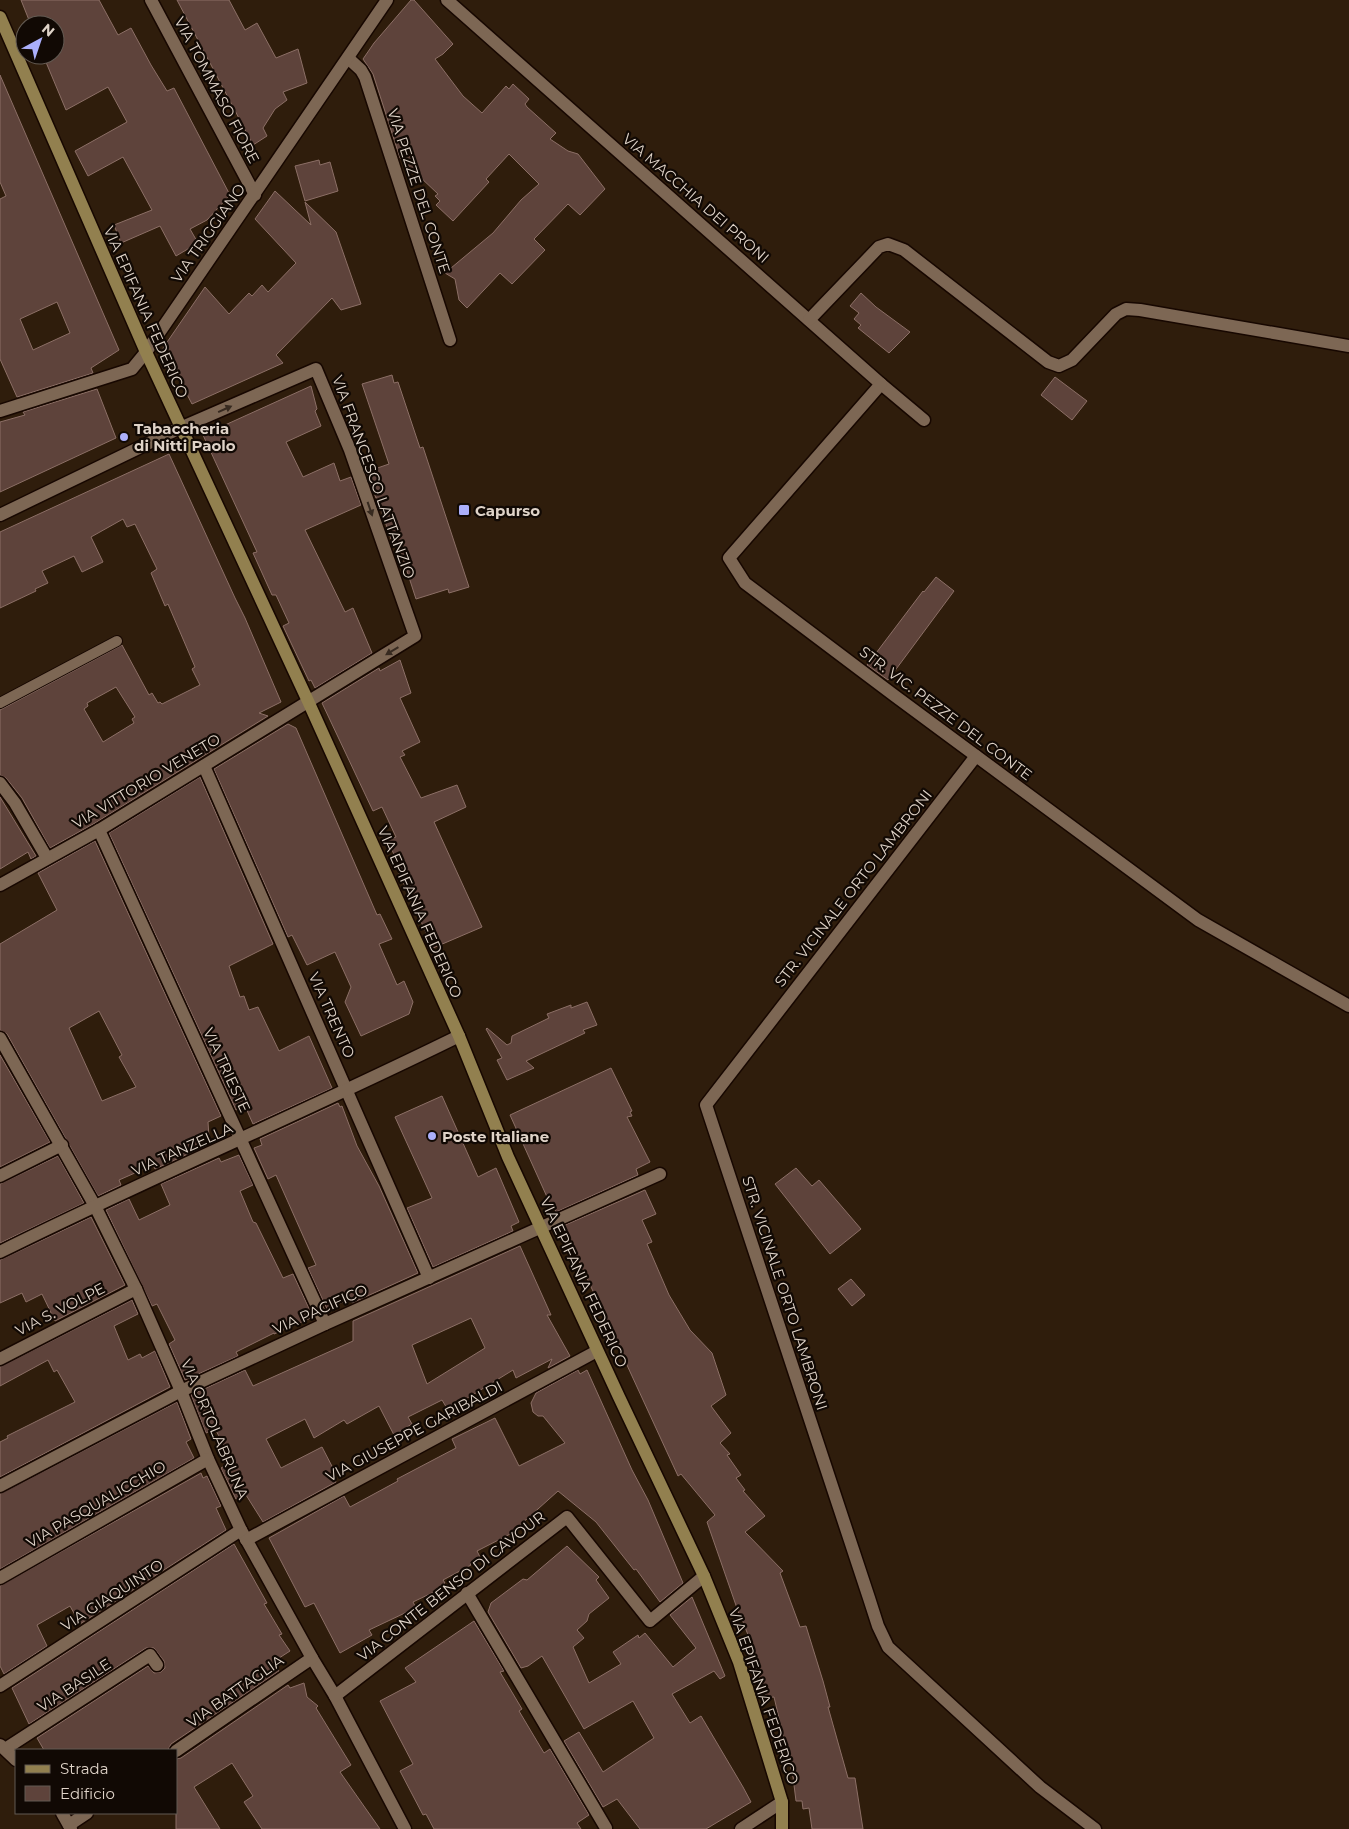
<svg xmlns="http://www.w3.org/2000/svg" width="1349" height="1829" font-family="Montserrat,sans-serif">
  <rect width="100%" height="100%" fill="#2f1d0c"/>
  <g fill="#5e433b" stroke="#8c6f66" fill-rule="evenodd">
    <path d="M 21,0 L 99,0 L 118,35 L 131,28 L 151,65 L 167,91 L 174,88 L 230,195 L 207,220 L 190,229 L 198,243 L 176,256 L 160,226 L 121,243 L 114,225 L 152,210 L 123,157 L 88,176 L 75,151 L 127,122 L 108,87 L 66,110 L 43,55 L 55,55 L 55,25 L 31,25 Z"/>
    <path d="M 177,0 L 229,0 L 245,30 L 257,23 L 276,58 L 298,49 L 307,83 L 283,92 L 287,100 L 275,109 L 263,128 L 267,136 L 253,145 Z"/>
    <path d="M 411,0 L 414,0 L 453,44 L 443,54 L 435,59 L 463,96 L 482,113 L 506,86 L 509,89 L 513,84 L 529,99 L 525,104 L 527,107 L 556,133 L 550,139 L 568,151 L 578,154 L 605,189 L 580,215 L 568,204 L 534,239 L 545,250 L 512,284 L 500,273 L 467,308 L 459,300 L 455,279 L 445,273 L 493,233 L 521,200 L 539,184 L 509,154 L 486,179 L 489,182 L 453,221 L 436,205 L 440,201 L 435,196 L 438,194 L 400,158 L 373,74 L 363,59 L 374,43 Z"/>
    <path d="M 0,75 L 119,350 L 91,368 L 93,373 L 17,397 L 0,359 L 0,199 L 6,196 L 0,182 ZM 57,302 L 70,333 L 33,350 L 20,319 Z"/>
    <path d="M 319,160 L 320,165 L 330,162 L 338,191 L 305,201 L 295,166 Z"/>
    <path d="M 275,191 L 311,225 L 305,202 L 336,232 L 361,304 L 341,310 L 332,298 L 276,355 L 283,363 L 192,404 L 163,348 L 205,287 L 229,314 L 249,293 L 252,296 L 262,285 L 268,292 L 296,263 L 255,219 Z"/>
    <path d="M 861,293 L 876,307 L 910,332 L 889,353 L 858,328 L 861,325 L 854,319 L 859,313 L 850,306 Z"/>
    <path d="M 392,375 L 394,383 L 398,382 L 420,448 L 423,447 L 469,587 L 449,593 L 448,589 L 416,599 L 396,537 L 391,539 L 377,498 L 376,498 L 366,472 L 389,464 L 362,384 Z"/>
    <path d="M 1055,377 L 1087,401 L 1072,420 L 1041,395 Z"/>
    <path d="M 311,386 L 317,409 L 315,411 L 321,426 L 286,442 L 303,477 L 334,463 L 340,481 L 351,477 L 361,505 L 305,530 L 345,612 L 353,608 L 372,653 L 315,688 L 311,680 L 309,681 L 283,626 L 289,623 L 276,595 L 272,595 L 253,553 L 257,552 L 203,435 Z"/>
    <path d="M 97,389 L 116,438 L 0,492 L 0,422 L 25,415 L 23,412 Z"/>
    <path d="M 169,454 L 235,598 L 245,618 L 281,702 L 259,713 L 268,716 L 95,823 L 50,848 L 22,798 L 6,778 L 0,775 L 0,710 L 122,645 L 149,695 L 152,693 L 158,703 L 160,702 L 162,704 L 200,685 L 192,669 L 195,667 L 168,604 L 165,606 L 151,573 L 157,569 L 135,524 L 127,527 L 123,519 L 91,537 L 103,562 L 82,572 L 74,556 L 42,571 L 48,583 L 35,589 L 36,591 L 0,608 L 0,532 ZM 116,687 L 135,717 L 132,719 L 134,723 L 103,742 L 84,709 L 88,706 L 87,703 Z"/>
    <path d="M 936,577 L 954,591 L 888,680 L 867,665 L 923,591 L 924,592 Z"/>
    <path d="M 400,660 L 411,693 L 400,698 L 420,742 L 402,751 L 405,755 L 400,757 L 421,798 L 457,785 L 466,807 L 434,822 L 482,927 L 433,948 L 399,873 L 401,872 L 388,840 L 396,837 L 382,807 L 373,811 L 322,703 L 379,668 L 380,671 Z"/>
    <path d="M 288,724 L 296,728 L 377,915 L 380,914 L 392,939 L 379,944 L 397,985 L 404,981 L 413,1002 L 409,1014 L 361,1036 L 345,1002 L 351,987 L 335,952 L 307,965 L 292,935 L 288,937 L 214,769 Z"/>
    <path d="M 200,777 L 273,944 L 229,966 L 240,997 L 244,996 L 249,1010 L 258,1007 L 279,1051 L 309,1036 L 332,1088 L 253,1124 L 245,1106 L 236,1110 L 109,833 Z"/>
    <path d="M 0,797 L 36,856 L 31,859 L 28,852 L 0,869 Z"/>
    <path d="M 95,841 L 221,1116 L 208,1122 L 209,1137 L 212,1143 L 155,1169 L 153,1165 L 119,1180 L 121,1185 L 98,1196 L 7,1034 L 0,1030 L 0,944 L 57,910 L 38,873 ZM 99,1011 L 122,1055 L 119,1057 L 136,1087 L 102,1101 L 69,1028 Z"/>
    <path d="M 587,1002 L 597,1025 L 583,1030 L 585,1033 L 526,1061 L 534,1068 L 507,1080 L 497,1060 L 502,1058 L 486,1029 L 487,1028 L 507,1045 L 511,1043 L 512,1036 L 549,1018 L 547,1014 L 571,1005 L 571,1008 Z"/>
    <path d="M 0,1055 L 50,1142 L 0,1167 Z"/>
    <path d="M 611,1068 L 632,1111 L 630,1112 L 632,1116 L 627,1117 L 650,1162 L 636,1169 L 638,1175 L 556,1212 L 554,1207 L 552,1208 L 510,1115 Z"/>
    <path d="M 442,1096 L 478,1177 L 496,1168 L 519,1222 L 511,1226 L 513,1231 L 433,1267 L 407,1208 L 432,1198 L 395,1117 Z"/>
    <path d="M 338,1103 L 340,1107 L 342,1106 L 357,1146 L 379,1186 L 418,1273 L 352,1303 L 352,1298 L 327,1309 L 308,1268 L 316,1265 L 276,1175 L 268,1179 L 254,1148 L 262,1145 L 260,1139 Z"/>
    <path d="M 239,1155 L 253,1185 L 240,1191 L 253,1222 L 256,1223 L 283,1278 L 293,1274 L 313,1317 L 274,1334 L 274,1333 L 236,1352 L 238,1356 L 185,1380 L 169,1344 L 175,1340 L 157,1304 L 152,1306 L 106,1210 L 129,1199 L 139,1220 L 170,1205 L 161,1184 L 219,1158 L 221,1162 Z"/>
    <path d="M 58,1156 L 84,1203 L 0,1243 L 0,1184 Z"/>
    <path d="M 796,1168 L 812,1186 L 819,1180 L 861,1229 L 830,1254 L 775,1184 Z"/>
    <path d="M 645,1190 L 656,1214 L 642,1220 L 652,1242 L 647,1244 L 669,1295 L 690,1330 L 712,1353 L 726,1395 L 711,1406 L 731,1433 L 720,1443 L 730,1454 L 727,1455 L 741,1475 L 736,1478 L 745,1490 L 743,1491 L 765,1516 L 745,1532 L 783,1571 L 780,1573 L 800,1627 L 806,1626 L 823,1681 L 830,1707 L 828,1707 L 848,1778 L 855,1778 L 863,1829 L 812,1829 L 809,1808 L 803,1809 L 802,1801 L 796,1801 L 793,1777 L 774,1697 L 767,1698 L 754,1663 L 758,1661 L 740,1614 L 739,1614 L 707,1522 L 715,1515 L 681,1474 L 678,1476 L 563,1226 Z"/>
    <path d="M 91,1217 L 125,1285 L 55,1321 L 42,1294 L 26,1302 L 22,1293 L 0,1303 L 0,1260 Z"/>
    <path d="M 520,1246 L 551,1315 L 547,1315 L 570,1356 L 548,1368 L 552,1359 L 516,1378 L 513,1370 L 448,1410 L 442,1400 L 408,1417 L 412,1424 L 394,1435 L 379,1406 L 347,1424 L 344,1420 L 314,1438 L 305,1419 L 266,1439 L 281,1468 L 322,1447 L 335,1472 L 332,1474 L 336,1482 L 263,1522 L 246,1495 L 236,1499 L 221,1468 L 233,1461 L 215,1429 L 206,1433 L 191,1395 L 245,1370 L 253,1386 L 353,1341 L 353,1321 ZM 471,1318 L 485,1348 L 427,1384 L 412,1345 Z"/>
    <path d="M 851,1279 L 865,1295 L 852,1306 L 838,1289 Z"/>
    <path d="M 132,1300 L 138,1314 L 114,1326 L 128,1360 L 140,1354 L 142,1358 L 155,1351 L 170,1387 L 0,1477 L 0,1442 L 8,1438 L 7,1436 L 75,1402 L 57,1370 L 54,1372 L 48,1360 L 0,1386 L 0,1367 Z"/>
    <path d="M 578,1370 L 580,1374 L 587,1370 L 632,1470 L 648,1500 L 683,1583 L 660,1602 L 636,1569 L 634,1570 L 596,1522 L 558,1491 L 519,1526 L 520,1529 L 477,1551 L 480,1557 L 470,1564 L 471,1565 L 443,1580 L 445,1583 L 437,1588 L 438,1590 L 413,1602 L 415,1606 L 407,1612 L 369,1630 L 372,1635 L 340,1653 L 314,1603 L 305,1607 L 269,1538 L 344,1496 L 350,1507 L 398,1481 L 397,1479 L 456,1448 L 452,1439 L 495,1418 L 519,1466 L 565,1443 L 543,1416 L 538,1416 L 533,1412 L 531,1403 L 536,1393 Z"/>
    <path d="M 177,1402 L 191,1439 L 186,1442 L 194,1458 L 0,1569 L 0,1494 Z"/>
    <path d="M 201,1473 L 203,1478 L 207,1476 L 221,1506 L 216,1508 L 226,1530 L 80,1624 L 70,1606 L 37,1625 L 47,1646 L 4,1674 L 0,1666 L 0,1586 Z"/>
    <path d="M 234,1544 L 267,1603 L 264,1604 L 282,1634 L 279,1635 L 290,1651 L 273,1662 L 279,1671 L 171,1744 L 168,1750 L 44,1750 L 37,1738 L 148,1666 L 154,1673 L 161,1672 L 165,1668 L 164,1661 L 154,1648 L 146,1648 L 29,1724 L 12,1688 Z"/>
    <path d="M 567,1546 L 599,1577 L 596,1580 L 609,1598 L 589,1614 L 587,1621 L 577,1630 L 584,1638 L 573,1647 L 589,1683 L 621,1664 L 613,1652 L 638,1635 L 639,1638 L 645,1633 L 673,1667 L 696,1648 L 670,1615 L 692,1597 L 725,1676 L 720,1679 L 714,1671 L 672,1694 L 690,1723 L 701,1716 L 743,1787 L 751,1802 L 706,1829 L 640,1829 L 617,1799 L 603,1807 L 564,1741 L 579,1732 L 603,1772 L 654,1738 L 633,1701 L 584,1729 L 542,1656 L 528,1666 L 521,1668 L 488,1612 L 491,1603 L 523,1579 L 527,1580 Z"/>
    <path d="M 474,1621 L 504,1671 L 500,1672 L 522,1709 L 519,1711 L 544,1753 L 550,1749 L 589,1815 L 577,1823 L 581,1829 L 434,1829 L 426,1814 L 423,1815 L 400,1771 L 413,1764 L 380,1701 L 416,1682 L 405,1668 Z"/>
    <path d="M 304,1683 L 307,1697 L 318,1706 L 316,1708 L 351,1765 L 340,1772 L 380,1829 L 262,1829 L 244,1802 L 253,1796 L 232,1763 L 194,1787 L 220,1829 L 176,1829 L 176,1759 L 181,1758 L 288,1685 L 290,1688 Z"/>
  </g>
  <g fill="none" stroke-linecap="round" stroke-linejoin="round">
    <defs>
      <path id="service" d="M 0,703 L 117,641"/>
      <g id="minor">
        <path d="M 151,0 L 255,195"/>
        <path d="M 447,0 L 881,384 L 924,420"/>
        <path d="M 348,58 L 361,70 L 365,77 L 450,340"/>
        <path d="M 809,320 L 879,247 L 888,244 L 904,250 L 1048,362 L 1059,366 L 1072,360 L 1116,314 L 1126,309 L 1140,310 L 1349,346"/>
        <path d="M 881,384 L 729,558 L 745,583 L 895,696 L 1198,920 L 1349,1006"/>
        <path d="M 0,411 L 132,369 L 146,352 L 387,0"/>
        <path d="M 0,515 L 180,428 L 316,369 L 350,450 L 415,636 L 99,830 L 0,885"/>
        <path d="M 976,756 L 706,1105 L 869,1598 L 878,1626 L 888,1647 L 1040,1787 L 1095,1829"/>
        <path d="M 204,766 L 429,1278"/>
        <path d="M 0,783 L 15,803 L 47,858"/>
        <path d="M 99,830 L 325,1324"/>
        <path d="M 0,1038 L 95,1206 L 136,1289 L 181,1391 L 208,1459 L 241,1530 L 312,1658 L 335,1696 L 405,1829"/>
        <path d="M 0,1176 L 62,1145"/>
        <path d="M 0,1252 C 151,1177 307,1111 459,1036"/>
        <path d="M 0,1359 L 136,1289"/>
        <path d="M 0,1486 L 181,1391 L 325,1324 L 660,1174"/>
        <path d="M 246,1540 L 597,1351"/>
        <path d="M 0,1578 L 208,1459"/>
        <path d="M 467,1593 L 606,1828"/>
        <path d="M 0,1686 L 241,1530"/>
        <path d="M 335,1696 L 567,1517 L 650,1621 L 704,1576"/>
        <path d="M 0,1745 L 16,1760"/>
        <path d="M 5,1749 L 150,1655 L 157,1665"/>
        <path d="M 176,1751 L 312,1658"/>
        <path d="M 62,1813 L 71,1829"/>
        <path d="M 69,1825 L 87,1813"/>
        <path d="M 741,1829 L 782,1802"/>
      </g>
      <path id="secondary" d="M 0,17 L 146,352 L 308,701 L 459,1036 L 508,1157 L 619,1397 L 704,1576 L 739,1662 L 782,1802 L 782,1829"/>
    </defs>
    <use href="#service" stroke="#170700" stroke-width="12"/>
    <use href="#minor" stroke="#170700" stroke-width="15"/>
    <use href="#secondary" stroke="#170700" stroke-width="15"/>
    <use href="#service" stroke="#7d6754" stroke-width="10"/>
    <use href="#minor" stroke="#7d6754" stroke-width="12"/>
    <use href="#secondary" stroke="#92804f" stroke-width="12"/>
  </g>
  <defs><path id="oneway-solid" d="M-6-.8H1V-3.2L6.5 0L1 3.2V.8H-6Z" transform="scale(1.25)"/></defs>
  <g fill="#372a20">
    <use href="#oneway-solid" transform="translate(225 409) rotate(-24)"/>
    <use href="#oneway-solid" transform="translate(370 509) rotate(71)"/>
    <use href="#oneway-solid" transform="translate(392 651) rotate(149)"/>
  </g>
  <g fill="#abaffb" stroke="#110904" stroke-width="2">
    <circle cx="124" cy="437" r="5"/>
    <rect x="458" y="504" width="12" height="12" rx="2.5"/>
    <circle cx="432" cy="1136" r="5"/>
  </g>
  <g text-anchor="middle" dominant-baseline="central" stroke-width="4.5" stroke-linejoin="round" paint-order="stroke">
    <g font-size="15" fill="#dfd3c8" stroke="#110904">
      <text transform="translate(217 90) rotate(62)">VIA TOMMASO FIORE</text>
      <text transform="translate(419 191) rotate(72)">VIA PEZZE DEL CONTE</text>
      <text transform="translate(696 198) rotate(41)">VIA MACCHIA DEI PRONI</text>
      <text transform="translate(208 233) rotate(-55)">VIA TRIGGIANO</text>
      <text transform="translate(146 312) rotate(66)">VIA EPIFANIA FEDERICO</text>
      <text transform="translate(374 477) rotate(70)">VIA FRANCESCO LATTANZIO</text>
      <text transform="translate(946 713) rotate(37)">STR. VIC. PEZZE DEL CONTE</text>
      <text transform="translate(146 781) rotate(-31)">VIA VITTORIO VENETO</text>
      <text transform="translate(853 888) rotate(-52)">STR. VICINALE ORTO LAMBRONI</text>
      <text transform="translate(420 912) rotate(66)">VIA EPIFANIA FEDERICO</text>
      <text transform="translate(332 1015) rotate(66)">VIA TRENTO</text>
      <text transform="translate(227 1070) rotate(65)">VIA TRIESTE</text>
      <text transform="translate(182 1149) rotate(-24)">VIA TANZELLA</text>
      <text transform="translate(584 1282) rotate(65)">VIA EPIFANIA FEDERICO</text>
      <text transform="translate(785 1293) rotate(72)">STR. VICINALE ORTO LAMBRONI</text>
      <text transform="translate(60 1309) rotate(-27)">VIA S. VOLPE</text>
      <text transform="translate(320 1309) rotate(-24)">VIA PACIFICO</text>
      <text transform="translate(215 1429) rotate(67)">VIA ORTOLABRUNA</text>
      <text transform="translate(414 1431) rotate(-28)">VIA GIUSEPPE GARIBALDI</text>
      <text transform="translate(96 1504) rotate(-30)">VIA PASQUALICCHIO</text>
      <text transform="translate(451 1586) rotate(-38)">VIA CONTE BENSO DI CAVOUR</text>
      <text transform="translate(112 1595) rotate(-33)">VIA GIAQUINTO</text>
      <text transform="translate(74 1685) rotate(-33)">VIA BASILE</text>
      <text transform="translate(235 1691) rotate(-35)">VIA BATTAGLIA</text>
      <text transform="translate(764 1696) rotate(71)">VIA EPIFANIA FEDERICO</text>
    </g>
    <g font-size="15" font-weight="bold" fill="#dfd3c8" stroke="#110904" text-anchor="start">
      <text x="134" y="428">Tabaccheria<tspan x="134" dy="17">di Nitti Paolo</tspan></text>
      <text x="475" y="510">Capurso</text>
      <text x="442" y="1136">Poste Italiane</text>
    </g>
  </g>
  <rect x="15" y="1749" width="162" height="65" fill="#110904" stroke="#635a52"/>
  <rect x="25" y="1765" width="25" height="8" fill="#92804f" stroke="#635a52"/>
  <text x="60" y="1774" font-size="15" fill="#dfd3c8">Strada</text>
  <rect x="25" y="1786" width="25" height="15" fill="#5e433b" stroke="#635a52"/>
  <text x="60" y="1799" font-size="15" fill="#dfd3c8">Edificio</text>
  <g transform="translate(40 40) rotate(40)"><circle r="24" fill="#110904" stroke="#635a52"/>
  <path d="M0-4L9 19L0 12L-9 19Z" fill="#abaffb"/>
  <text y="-8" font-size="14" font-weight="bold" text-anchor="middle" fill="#dfd3c8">N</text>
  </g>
</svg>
